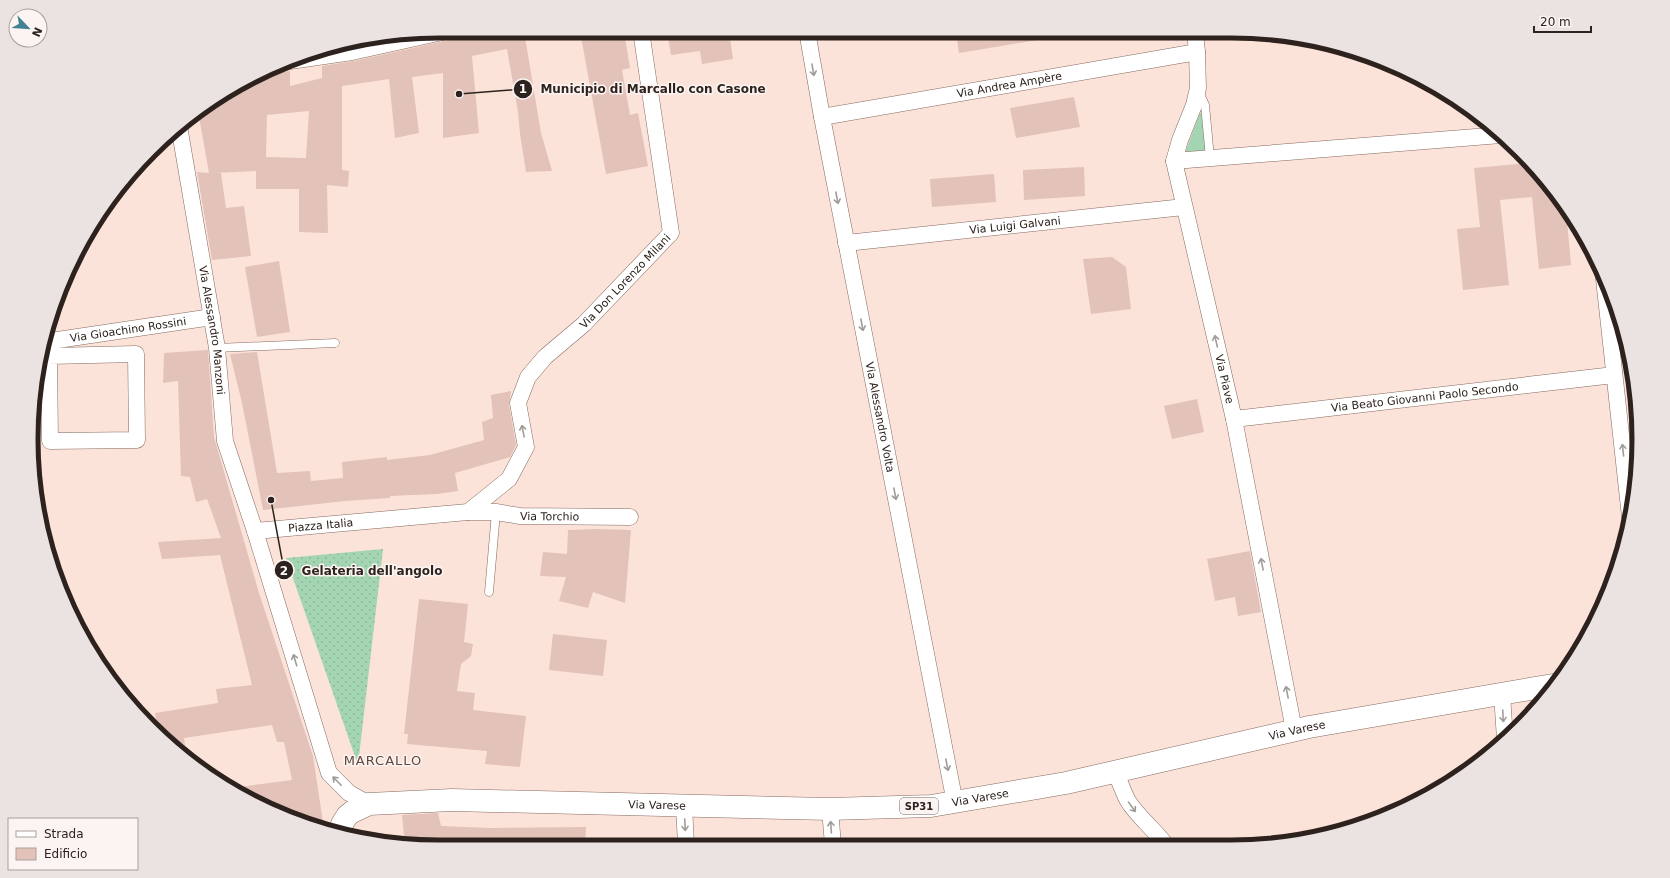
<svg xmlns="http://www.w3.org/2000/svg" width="1670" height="878" font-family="'DejaVu Sans',sans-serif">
  <defs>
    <pattern id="garden-dots" width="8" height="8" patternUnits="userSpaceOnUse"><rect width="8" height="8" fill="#a4d5b3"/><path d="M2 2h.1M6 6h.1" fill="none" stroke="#8eb79a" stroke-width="1.8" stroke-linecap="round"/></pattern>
  </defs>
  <rect width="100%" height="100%" fill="#fce3d9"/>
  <path fill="#a4d5b3" d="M 1200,113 L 1203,114 L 1206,148 L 1204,151 L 1187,153 L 1186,150 Z"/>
  <path fill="url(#garden-dots)" d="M 383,549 L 358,765 L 286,558 Z"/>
  <g fill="#e2c2b9" fill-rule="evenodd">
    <path d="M 476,31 L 524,31 L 541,133 L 552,171 L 526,172 L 520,134 L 518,112 L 507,49 L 472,56 L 479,133 L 443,138 L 443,73 L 412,77 L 419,133 L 395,138 L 389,79 L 342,86 L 342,170 L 349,171 L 348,187 L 327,185 L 328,233 L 299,232 L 299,189 L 256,189 L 256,171 L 213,173 L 221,173 L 226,208 L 244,206 L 251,256 L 212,260 L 197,172 L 209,173 L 198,111 L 235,86 L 256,76 L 290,71 L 290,86 L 322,78 L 322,66 L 354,61 L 449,40 L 455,36 ZM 309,111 L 306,158 L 266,157 L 267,115 Z"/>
    <path d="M 580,31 L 624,31 L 630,68 L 622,70 L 630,115 L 638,113 L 648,166 L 606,174 Z"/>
    <path d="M 667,31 L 702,31 L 702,34 L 729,31 L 733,59 L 702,64 L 700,51 L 671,55 Z"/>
    <path d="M 956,32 L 1037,32 L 1038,40 L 959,53 Z"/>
    <path d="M 1074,97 L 1080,127 L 1016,138 L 1010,108 Z"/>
    <path d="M 1530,163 L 1538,170 L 1566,209 L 1571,265 L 1539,269 L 1532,197 L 1500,200 L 1509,285 L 1463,290 L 1457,229 L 1480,227 L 1474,168 Z"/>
    <path d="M 1084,167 L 1085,196 L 1024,200 L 1023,170 Z"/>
    <path d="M 994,174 L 996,202 L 932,207 L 930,179 Z"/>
    <path d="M 1112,257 L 1126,267 L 1131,309 L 1091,314 L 1083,259 Z"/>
    <path d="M 279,261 L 290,332 L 257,337 L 245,267 Z"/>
    <path d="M 208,350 L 214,437 L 259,593 L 313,756 L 324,829 L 258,805 L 232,788 L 292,780 L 284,742 L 277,742 L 272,725 L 184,738 L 187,759 L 158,734 L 155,713 L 218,703 L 216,689 L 252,685 L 220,555 L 162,559 L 158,542 L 221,538 L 207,499 L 196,502 L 190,477 L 181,476 L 178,381 L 163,383 L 164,353 Z"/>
    <path d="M 257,352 L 277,473 L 310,471 L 311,481 L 343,478 L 342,462 L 387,457 L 387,460 L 430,455 L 484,440 L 482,422 L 493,418 L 491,395 L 511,391 L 509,405 L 516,445 L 510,457 L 455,473 L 458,491 L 437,494 L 390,496 L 390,498 L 345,501 L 263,510 L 242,403 L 230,354 Z"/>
    <path d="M 1197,399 L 1204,432 L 1172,439 L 1164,406 Z"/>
    <path d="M 594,529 L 631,530 L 625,603 L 593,592 L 588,608 L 559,601 L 566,577 L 540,576 L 543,552 L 567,554 L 568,530 Z"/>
    <path d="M 1250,551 L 1261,612 L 1238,616 L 1235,597 L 1215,601 L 1207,559 Z"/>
    <path d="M 419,599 L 468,604 L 464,642 L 473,644 L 471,656 L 461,664 L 457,691 L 475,693 L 473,710 L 526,716 L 520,767 L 485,764 L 487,751 L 407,744 L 408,734 L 404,734 Z"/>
    <path d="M 553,634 L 607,640 L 603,676 L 549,670 Z"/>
    <path d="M 438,813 L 441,826 L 489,828 L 586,827 L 585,846 L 413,846 L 405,845 L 402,815 Z"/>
  </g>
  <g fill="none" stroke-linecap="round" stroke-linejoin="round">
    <defs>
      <g id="lane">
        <path d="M 1199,92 L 1205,105 L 1210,158"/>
        <path d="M 217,348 L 335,343"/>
        <path d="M 489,592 L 496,512"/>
      </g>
      <g id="street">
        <path id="s1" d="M 807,31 L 822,117 L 955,803"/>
        <path id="s2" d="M 1195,32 L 1197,52 L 1198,88 L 1194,105 L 1180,140 L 1174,161 L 1234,419 L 1294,730"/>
        <path d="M 290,61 L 352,52 L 447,31"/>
        <path id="s3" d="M 822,117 L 1197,52"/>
        <path id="s4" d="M 179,126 L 217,348 L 225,441 L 255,531 L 329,773 L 349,793 L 369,804"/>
        <path d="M 1174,161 L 1501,135"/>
        <path id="s5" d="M 846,243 L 1184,207"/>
        <path d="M 1604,279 L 1630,517"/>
        <path id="s6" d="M 44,342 L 212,317"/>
        <path d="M 136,354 L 137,440 L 50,441 L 49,356 Z"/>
        <path id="s7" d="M 1234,419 L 1614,375"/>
        <path id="s8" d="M 468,512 L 496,512 L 520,516 L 630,517"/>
        <path id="s9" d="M 255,531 L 468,512 L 509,479 L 526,447 L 518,403 L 528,377 L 545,357 L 584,324 L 671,233 L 641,31"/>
        <path d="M 1502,694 L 1505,739"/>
        <path d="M 1115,772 C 1120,781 1123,792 1128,801 C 1138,817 1154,829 1165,844"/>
        <path d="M 684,805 L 686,845"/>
        <path d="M 830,809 L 833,845"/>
      </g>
      <g id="primary">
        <path id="s10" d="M 340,834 L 342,824 L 347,816 L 352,812 L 369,804 L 452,800 L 830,809 L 931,806 L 1066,783 L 1309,727 L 1553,685"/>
      </g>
    </defs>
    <use href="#lane" stroke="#856a5f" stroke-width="9"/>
    <use href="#street" stroke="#856a5f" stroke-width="17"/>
    <use href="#primary" stroke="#856a5f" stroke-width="23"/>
    <use href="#lane" stroke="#fff" stroke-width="8"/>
    <use href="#street" stroke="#fff" stroke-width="16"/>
    <use href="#primary" stroke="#fff" stroke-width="22"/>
  </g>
  <defs><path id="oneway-shaft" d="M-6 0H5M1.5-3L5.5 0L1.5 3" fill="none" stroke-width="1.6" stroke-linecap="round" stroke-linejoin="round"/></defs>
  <g stroke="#a09c99">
    <use href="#oneway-shaft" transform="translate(813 70) rotate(80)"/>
    <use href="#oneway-shaft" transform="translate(837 198) rotate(79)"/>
    <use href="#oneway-shaft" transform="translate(862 325) rotate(79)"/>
    <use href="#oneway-shaft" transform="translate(1216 341) rotate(-103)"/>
    <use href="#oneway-shaft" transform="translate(523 431) rotate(-101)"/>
    <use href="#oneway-shaft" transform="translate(1623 450) rotate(-96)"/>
    <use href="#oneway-shaft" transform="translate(895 494) rotate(79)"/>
    <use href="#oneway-shaft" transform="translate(1262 564) rotate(-101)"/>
    <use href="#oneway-shaft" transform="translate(295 660) rotate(-107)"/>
    <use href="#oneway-shaft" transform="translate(1287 692) rotate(-101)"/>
    <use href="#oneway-shaft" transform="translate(1503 716) rotate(87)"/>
    <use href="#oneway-shaft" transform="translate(947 765) rotate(79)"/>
    <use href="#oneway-shaft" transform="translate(337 781) rotate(-135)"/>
    <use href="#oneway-shaft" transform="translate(1132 807) rotate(54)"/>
    <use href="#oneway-shaft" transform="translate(685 825) rotate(87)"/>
    <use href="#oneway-shaft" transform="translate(831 827) rotate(-94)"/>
  </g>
  <g text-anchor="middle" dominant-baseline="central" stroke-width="3" stroke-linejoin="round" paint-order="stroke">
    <rect fill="#fbf4f2" stroke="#6b615d" stroke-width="1" x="900" y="798" width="38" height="16" rx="3"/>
    <g font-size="10" font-weight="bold" fill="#2d221d">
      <text x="919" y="806">SP31</text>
    </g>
    <g font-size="11" fill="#2d221d" stroke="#fbf4f2">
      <text stroke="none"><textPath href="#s3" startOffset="190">Via Andrea Ampère</textPath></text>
      <text stroke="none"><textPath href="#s5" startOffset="170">Via Luigi Galvani</textPath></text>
      <text stroke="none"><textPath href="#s9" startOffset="512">Via Don Lorenzo Milani</textPath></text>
      <text stroke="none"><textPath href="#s6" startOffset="85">Via Gioachino Rossini</textPath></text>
      <text stroke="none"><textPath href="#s4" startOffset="207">Via Alessandro Manzoni</textPath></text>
      <text stroke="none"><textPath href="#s2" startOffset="357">Via Piave</textPath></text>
      <text stroke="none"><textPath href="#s7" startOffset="192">Via Beato Giovanni Paolo Secondo</textPath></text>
      <text stroke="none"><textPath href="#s1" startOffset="393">Via Alessandro Volta</textPath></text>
      <text stroke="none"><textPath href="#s8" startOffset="82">Via Torchio</textPath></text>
      <text stroke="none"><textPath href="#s9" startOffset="66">Piazza Italia</textPath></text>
      <text stroke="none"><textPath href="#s10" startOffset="981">Via Varese</textPath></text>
      <text stroke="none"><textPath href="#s10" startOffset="657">Via Varese</textPath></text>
      <text stroke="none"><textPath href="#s10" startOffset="333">Via Varese</textPath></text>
    </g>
    <g font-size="13" letter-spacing="1" fill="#62483e" stroke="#fbf4f2">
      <text x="383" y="760">MARCALLO</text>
    </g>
  </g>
  <path d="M0 0H1670V878H0ZM439 38H1231A401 401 0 0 1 1632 439V439A401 401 0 0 1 1231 840H439A401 401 0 0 1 38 439V439A401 401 0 0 1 439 38Z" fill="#ebe3e1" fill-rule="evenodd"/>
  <path fill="none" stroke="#2d221d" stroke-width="5" d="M439 38H1231A401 401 0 0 1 1632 439V439A401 401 0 0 1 1231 840H439A401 401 0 0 1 38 439V439A401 401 0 0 1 439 38Z"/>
  <path fill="none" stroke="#2d221d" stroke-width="1.5" d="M459 94L523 89M271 500L284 570"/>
  <g fill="#2d221d" stroke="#fbf4f2" stroke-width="1.5">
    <circle cx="459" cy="94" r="4"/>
    <circle cx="271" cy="500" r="4"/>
    <circle cx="523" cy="89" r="10"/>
    <circle cx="284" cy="570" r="10"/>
  </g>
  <g font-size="12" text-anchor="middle" font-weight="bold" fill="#fff">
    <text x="523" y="93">1</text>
    <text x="284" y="575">2</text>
  </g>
  <g font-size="12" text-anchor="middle" font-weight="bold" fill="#2d221d" stroke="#fbf4f2" stroke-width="3" stroke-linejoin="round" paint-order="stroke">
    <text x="653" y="93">Municipio di Marcallo con Casone</text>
    <text x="372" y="575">Gelateria dell'angolo</text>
  </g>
  <rect x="8" y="818" width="130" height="52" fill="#fbf4f2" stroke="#a9a09d"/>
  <rect x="16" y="831" width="20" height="6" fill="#ffffff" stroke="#a9a09d"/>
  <text x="44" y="838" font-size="12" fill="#2d221d">Strada</text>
  <rect x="16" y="848" width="20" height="12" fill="#e2c2b9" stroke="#a9a09d"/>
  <text x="44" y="858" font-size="12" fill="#2d221d">Edificio</text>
  <g transform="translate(28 28) rotate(115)"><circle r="19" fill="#fbf4f2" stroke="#a9a09d"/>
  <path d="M0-3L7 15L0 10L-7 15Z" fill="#418295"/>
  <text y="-6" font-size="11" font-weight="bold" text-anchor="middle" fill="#2d221d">N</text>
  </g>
  <path d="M1534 26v6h57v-6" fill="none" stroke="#2d221d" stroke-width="2"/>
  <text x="1540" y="26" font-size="12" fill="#2d221d" stroke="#fbf4f2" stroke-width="3" paint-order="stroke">20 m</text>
</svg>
